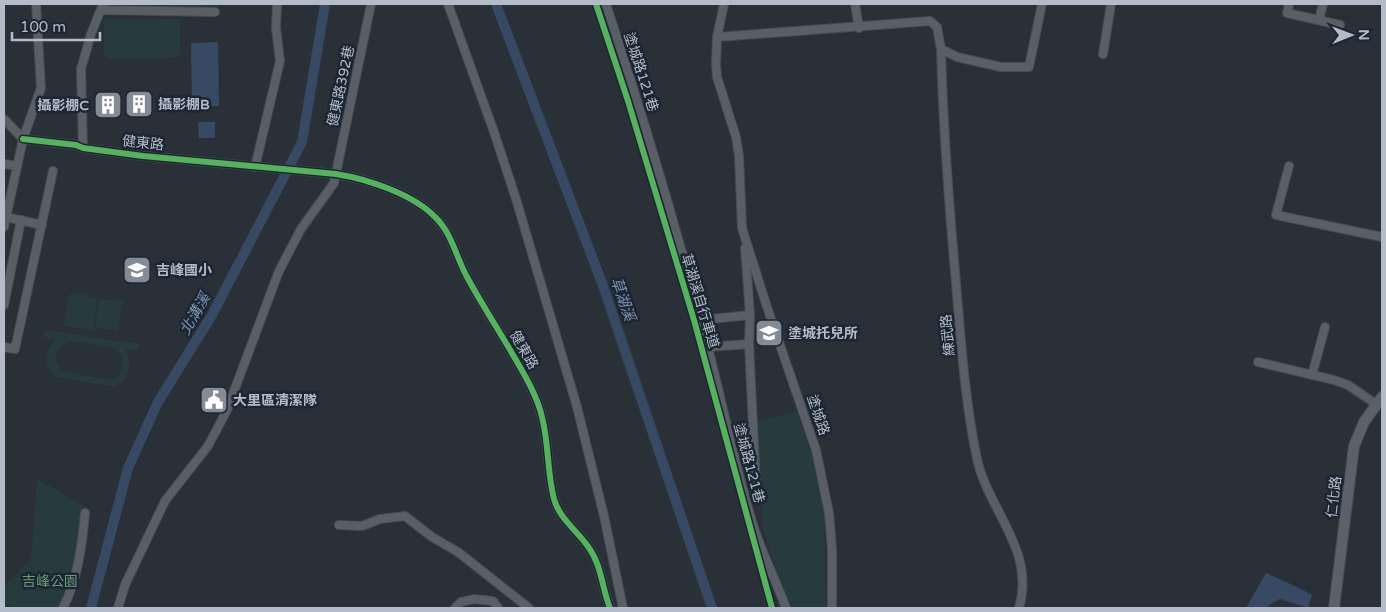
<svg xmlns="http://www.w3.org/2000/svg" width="1386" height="612" font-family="'Varela Round','Noto Sans TC',sans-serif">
  <rect width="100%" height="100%" fill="#2a3038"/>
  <g fill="#273a3e" fill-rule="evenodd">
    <path d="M 131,4 L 219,4 L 217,8 L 190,7 L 189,9 L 130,5 Z"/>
    <path d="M 104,19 L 180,19 L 180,54 L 175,58 L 111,59 L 106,57 L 104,52 Z"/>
    <path d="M 77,293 L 89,295 L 89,297 L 97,299 L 93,330 L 64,326 L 69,294 L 77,295 Z"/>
    <path d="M 99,299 L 123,301 L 118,331 L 95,327 Z"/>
    <path d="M 45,330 L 139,344 L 138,350 L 126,349 C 132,365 131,378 115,387 L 56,377 C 48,371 46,364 46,354 L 56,339 L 43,337 ZM 70,342 C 83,344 100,343 112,348 C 127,352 126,379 109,379 C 95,379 80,374 66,372 C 50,364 53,347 70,342 Z"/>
    <path d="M 797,412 L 810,448 L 824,511 L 826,608 L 792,608 L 780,581 L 763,529 L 758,421 Z"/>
    <path d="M 37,479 L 90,509 L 77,586 L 67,608 L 14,608 L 4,602 L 4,587 L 31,560 Z"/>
  </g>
  <g fill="#384963">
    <path d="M 218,42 L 219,106 L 192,107 L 191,43 Z"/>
    <path d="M 215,122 L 215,138 L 199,138 L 198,122 Z"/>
    <path d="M 1266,573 L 1297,587 L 1312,595 L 1308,608 L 1280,599 L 1269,605 L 1267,608 L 1246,608 Z"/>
  </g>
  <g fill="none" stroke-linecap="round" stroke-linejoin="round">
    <g stroke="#384963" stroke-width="10">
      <path d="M 496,4 L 602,283 L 712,608"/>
      <path d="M 91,608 L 128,468 L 158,402 L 212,315 L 302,142 L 325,4"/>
    </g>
    <defs>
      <g id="minor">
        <path d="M 448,4 L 494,132 L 517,202 L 577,407 L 604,516 L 623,608"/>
        <path d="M 606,4 C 643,116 677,230 707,344 C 723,405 735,468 754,528 C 763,555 776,581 786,608"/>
        <path d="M 724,4 L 717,37 L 716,64 L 717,77 L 736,137 L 739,156 L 742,228 L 767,307 L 816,450 L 829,513 L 832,549 L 832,608"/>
        <path d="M 855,4 L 859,28"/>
        <path d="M 1289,4 L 1287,13 L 1340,25"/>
        <path d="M 101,10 L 215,12"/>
        <path d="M 1319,20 L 1323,4"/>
        <path d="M 717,37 L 930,21 L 937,27 L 941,49 L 957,57 L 1001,67 L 1029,67 L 1042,4"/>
        <path d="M 941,49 C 943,127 949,205 956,283 C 961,342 965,401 977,459 C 988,510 1036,550 1019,608"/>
        <path d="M 1103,54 L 1111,4"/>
        <path d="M 4,119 L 23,139"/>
        <path d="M 23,139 L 76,145 L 83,148 L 143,156 L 336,174 C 367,179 413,194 435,217 C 452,233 456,257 467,277 C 481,303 498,329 513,355 C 524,374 537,395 542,417 C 549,444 547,472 554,499 C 560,520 578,531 589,548 C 602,566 602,589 610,608"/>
        <path d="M 83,148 L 81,69 L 91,34 L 103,4"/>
        <path d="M 4,164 L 17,166"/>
        <path d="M 1289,166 L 1276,215 L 1382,237"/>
        <path d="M 255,167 L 280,61 L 276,28 L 277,4"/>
        <path d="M 6,217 L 42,225"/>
        <path d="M 4,227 L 23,139 L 41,88 L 36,4"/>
        <path d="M 745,248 L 750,315 L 749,344 L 756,486"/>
        <path d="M 4,305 L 21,220"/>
        <path d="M 701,320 L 750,315"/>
        <path d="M 4,347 L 15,349 L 53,171"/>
        <path d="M 708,347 L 749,344"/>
        <path d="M 1258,362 L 1334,380 L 1348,385 L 1376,404"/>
        <path d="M 1312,375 L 1325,327"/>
        <path d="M 339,525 L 362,526 L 380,519 L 405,516 L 432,537 L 458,552 L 529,608"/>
        <path d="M 63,608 C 78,578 82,546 85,513"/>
        <path d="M 118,608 L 125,585 L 165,501 L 208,446 L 227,410 L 279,271 L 301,229 L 334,183 L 371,4"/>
        <path d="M 455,608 L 461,602 L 474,599 L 493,601 L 498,608"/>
      </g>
      <path id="major" d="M 1334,608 L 1354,446 L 1364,422 L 1382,397"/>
    </defs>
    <use href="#minor" stroke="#484c53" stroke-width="10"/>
    <use href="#major" stroke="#484c55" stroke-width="12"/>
    <use href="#minor" stroke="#5a5e66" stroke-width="8"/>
    <use href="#major" stroke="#5c6168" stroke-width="10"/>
    <defs>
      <g id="cycleway">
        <path d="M 596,4 L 628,101 L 694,320 L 772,608"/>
        <path d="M 23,139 L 76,145 L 83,148 L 143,156 L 336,174 C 367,179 413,194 435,217 C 452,233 456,257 467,277 C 481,303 498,329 513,355 C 524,374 537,395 542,417 C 549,444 547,472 554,499 C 560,520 578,531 589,548 C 602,566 602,589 610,608"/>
      </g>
    </defs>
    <use href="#cycleway" stroke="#1d2633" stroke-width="9"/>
    <use href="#cycleway" stroke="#56b35d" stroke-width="6"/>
  </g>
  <defs>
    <symbol id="building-square" viewBox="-11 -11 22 22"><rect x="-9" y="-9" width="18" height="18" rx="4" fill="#848b96" stroke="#1d2633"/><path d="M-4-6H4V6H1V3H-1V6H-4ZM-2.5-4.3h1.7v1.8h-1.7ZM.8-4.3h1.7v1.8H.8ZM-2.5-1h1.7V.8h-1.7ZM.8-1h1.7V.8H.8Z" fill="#fff"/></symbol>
    <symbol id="school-square" viewBox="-11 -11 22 22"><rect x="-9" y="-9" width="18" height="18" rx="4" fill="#848b96" stroke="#1d2633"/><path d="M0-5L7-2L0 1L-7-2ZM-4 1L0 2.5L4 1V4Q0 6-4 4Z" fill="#fff"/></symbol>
    <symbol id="civic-square" viewBox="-11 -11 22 22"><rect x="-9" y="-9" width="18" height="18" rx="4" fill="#848b96" stroke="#1d2633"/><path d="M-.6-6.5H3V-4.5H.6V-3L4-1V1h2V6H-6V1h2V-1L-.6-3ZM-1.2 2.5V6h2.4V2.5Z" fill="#fff"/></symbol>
  </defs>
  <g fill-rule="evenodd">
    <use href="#building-square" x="123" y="88" width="32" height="32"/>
    <use href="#building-square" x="92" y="89" width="32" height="32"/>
    <use href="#school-square" x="121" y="254" width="32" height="32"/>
    <use href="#school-square" x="753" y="317" width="32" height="32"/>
    <use href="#civic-square" x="198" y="384" width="32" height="32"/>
  </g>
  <g text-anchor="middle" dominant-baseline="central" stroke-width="5" stroke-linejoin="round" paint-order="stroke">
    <g font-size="14" fill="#b4bcc9" stroke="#1d2633">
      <text transform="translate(641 72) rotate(72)">塗城路121巷</text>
      <text transform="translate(341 86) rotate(-78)">健東路392巷</text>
      <text transform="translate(143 143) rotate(6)">健東路</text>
      <text transform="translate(700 301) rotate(73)">草湖溪自行車道</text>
      <text transform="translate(948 335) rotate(-95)">練武路</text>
      <text transform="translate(524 350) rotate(60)">健東路</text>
      <text transform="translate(818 415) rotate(71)">塗城路</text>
      <text transform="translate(749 463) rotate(75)">塗城路121巷</text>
      <text transform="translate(1334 497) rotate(-83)">仁化路</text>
    </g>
    <g font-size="14" font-weight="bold" fill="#b4bcc9" stroke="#1d2633" text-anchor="start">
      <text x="158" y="104">攝影棚B</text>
      <text x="89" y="105" text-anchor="end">攝影棚C</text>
      <text x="156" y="270">吉峰國小</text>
      <text x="788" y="333">塗城托兒所</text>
      <text x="233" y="400">大里區清潔隊</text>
    </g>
    <g font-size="14" fill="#6b9a76" stroke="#1d2633">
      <text x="50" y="581">吉峰公園</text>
    </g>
    <g font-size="15" font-style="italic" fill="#7c92b1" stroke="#1d2633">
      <text transform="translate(623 299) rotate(71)">草湖溪</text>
      <text transform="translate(195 314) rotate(-60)">北溝溪</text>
    </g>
  </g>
  <rect width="1386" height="612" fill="none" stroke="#b4bcc9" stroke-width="10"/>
  <g transform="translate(1351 35) rotate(89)" stroke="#1d2633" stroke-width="4" paint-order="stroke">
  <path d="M0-4L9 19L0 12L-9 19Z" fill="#b4bcc9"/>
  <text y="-8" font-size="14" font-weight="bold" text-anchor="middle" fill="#b4bcc9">N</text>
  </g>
  <path d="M12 32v8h88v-8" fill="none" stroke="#b4bcc9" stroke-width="2.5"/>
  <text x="20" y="32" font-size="15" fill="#b4bcc9" stroke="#1d2633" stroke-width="4" paint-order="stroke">100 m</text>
</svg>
